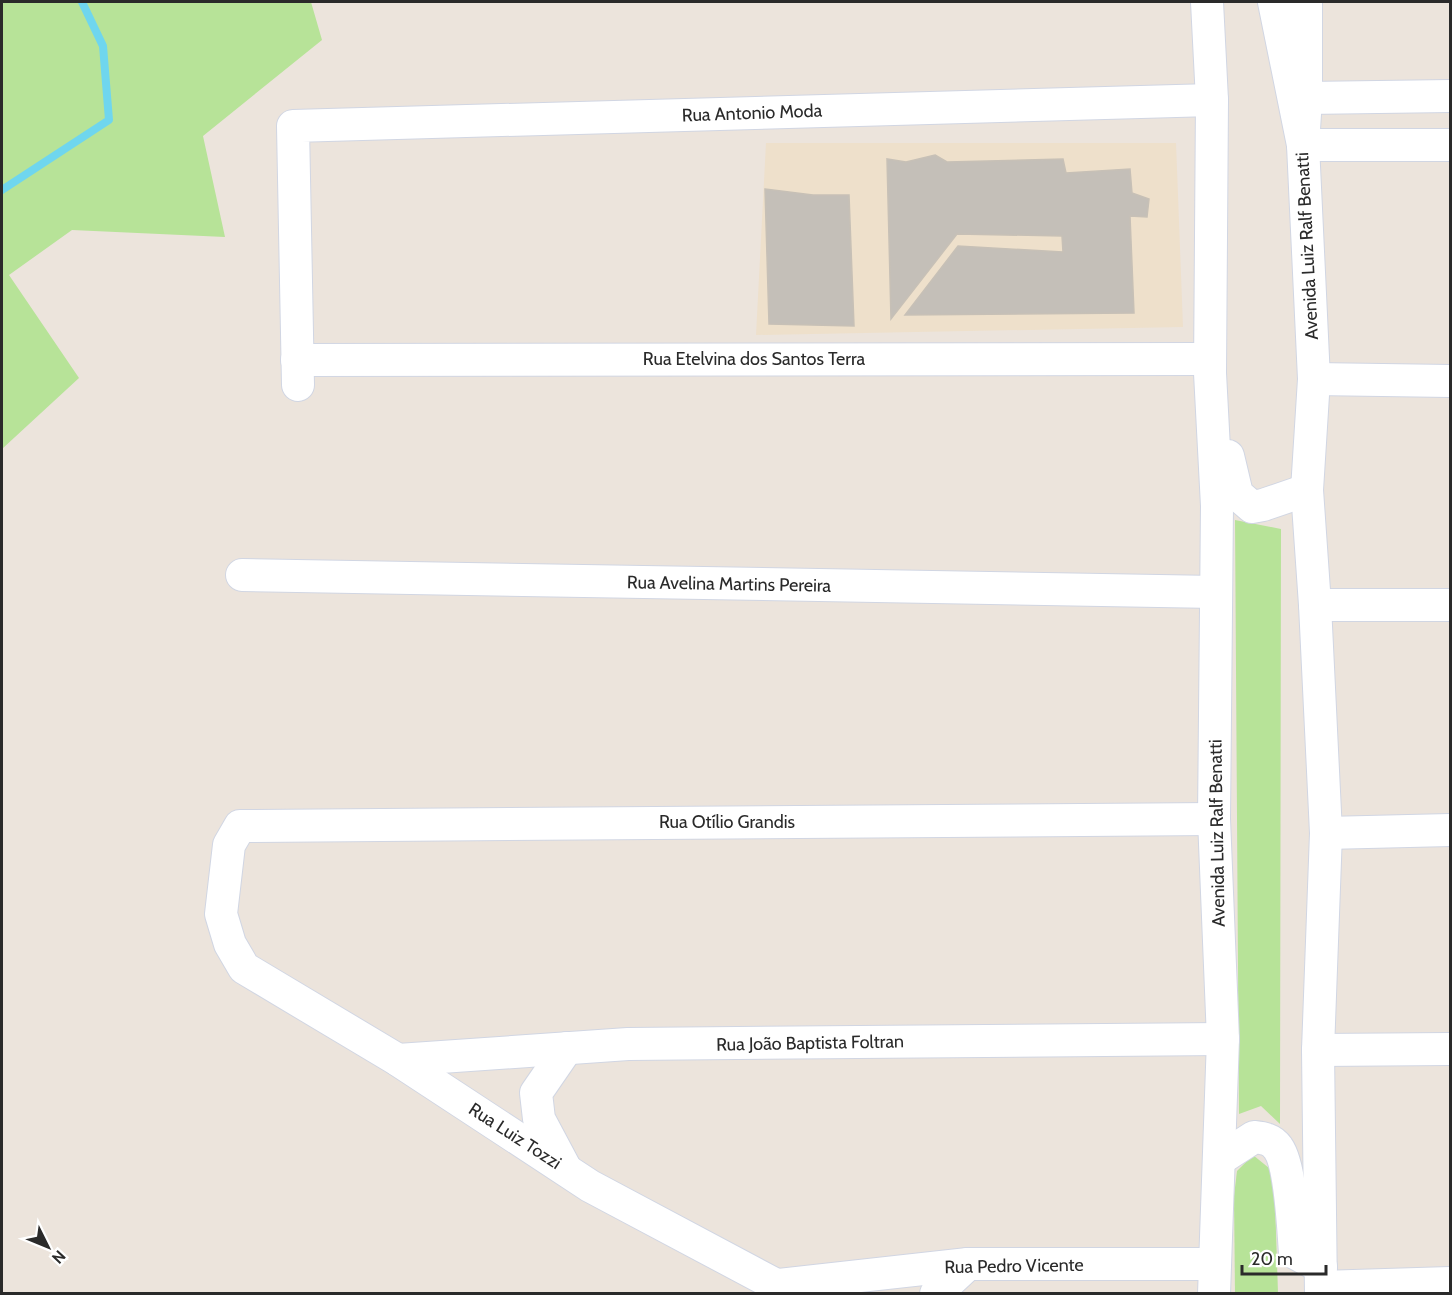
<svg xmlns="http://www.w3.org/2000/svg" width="1452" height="1295" font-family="Cabin,sans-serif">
  <rect width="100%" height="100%" fill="#ece4dc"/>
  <path fill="#eee0cb" d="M 766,143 L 1176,143 L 1183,327 L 756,335 Z"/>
  <g fill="#b7e398">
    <path d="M 2,2 L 311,2 L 322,40 L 203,136 L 225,237 L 72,230 L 9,275 L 79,378 L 2,449 Z"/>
    <path d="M 1235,520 L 1281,529 L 1280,1124 L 1261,1106 L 1239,1114 Z"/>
    <path d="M 1253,1155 L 1274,1172 L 1278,1293 L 1235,1294 L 1234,1196 L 1237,1171 Z"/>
  </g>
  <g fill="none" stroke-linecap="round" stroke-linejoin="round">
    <path stroke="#6fd6ee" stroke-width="8" d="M 2,190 L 109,120 L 103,46 L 82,2"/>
  </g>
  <g fill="#c4bfb8" stroke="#c7c0b6" stroke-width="1.5">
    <path d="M 935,155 L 947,162 L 1063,159 L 1066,173 L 1130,169 L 1132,193 L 1149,199 L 1147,217 L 1130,216 L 1134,313 L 905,315 L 958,246 L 1063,252 L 1062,236 L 957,234 L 891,319 L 887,159 L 906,162 Z"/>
    <path d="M 765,189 L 813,195 L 849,195 L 854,326 L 769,324 Z"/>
  </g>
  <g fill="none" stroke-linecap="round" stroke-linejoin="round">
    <defs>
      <g id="minor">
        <path d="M 1207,2 L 1212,100 L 1210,373 L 1217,506 L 1214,819 L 1223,1039 L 1214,1294"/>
        <path d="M 1274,2 L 1303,145 L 1450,145"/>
        <path d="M 1306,2 L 1306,98 L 1303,145 L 1314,379 L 1307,490 L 1315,605 L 1326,833 L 1318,1050 L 1321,1294"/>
        <path d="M 1306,98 L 1450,96"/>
        <path d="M 297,360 L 1210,359"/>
        <path d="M 1314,379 L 1450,381"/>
        <path d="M 298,385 L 293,126 L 1212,100"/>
        <path d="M 1228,456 L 1237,494 L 1252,507 L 1263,505 L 1307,490"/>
        <path d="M 242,575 L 1216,592"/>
        <path d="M 1315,605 L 1450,605"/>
        <path d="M 1326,833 L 1450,830"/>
        <path d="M 1318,1050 L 1450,1049"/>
        <path d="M 398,1060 L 628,1044 L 1223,1039"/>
        <path d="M 1220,1159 L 1254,1137 C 1263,1138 1272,1139 1278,1148 C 1291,1166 1293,1229 1295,1253 L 1321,1267"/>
        <path d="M 564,1166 L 539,1119 L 536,1093 L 567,1048"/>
        <path d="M 779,1285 L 968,1264 L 1215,1264"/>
        <path d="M 1321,1287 L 1450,1283"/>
        <path d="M 793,1294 L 590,1186 L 398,1060 L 244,968 L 230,944 L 221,914 L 229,845 L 240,826 L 1214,819"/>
        <path d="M 936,1294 L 968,1264"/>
      </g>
    </defs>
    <use href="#minor" stroke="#d1d6e3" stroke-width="34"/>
    <use href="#minor" stroke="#fff" stroke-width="32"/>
  </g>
  <g text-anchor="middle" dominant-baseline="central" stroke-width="4.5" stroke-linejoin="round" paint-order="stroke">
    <g font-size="18" fill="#2a2a2a" stroke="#fff">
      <text transform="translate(752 113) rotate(-2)">Rua Antonio Moda</text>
      <text transform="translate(1307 246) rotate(-93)">Avenida Luiz Ralf Benatti</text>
      <text x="754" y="359">Rua Etelvina dos Santos Terra</text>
      <text transform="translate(729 584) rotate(1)">Rua Avelina Martins Pereira</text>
      <text x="727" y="822">Rua Otílio Grandis</text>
      <text transform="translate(1217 833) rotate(-91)">Avenida Luiz Ralf Benatti</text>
      <text transform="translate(810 1043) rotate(-1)">Rua João Baptista Foltran</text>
      <text transform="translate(515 1136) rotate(33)">Rua Luiz Tozzi</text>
      <text transform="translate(1014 1266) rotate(-1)">Rua Pedro Vicente</text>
    </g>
  </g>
  <rect width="1452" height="1295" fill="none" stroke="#2a2a2a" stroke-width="6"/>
  <g transform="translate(48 1247) rotate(133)" stroke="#ffffff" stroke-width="4.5" paint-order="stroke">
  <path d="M0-4.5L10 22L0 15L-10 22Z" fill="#2a2a2a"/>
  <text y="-9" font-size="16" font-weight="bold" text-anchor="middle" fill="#2a2a2a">N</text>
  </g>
  <path d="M1242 1265v9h84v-9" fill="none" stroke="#2a2a2a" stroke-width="3"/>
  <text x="1251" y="1265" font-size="18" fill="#2a2a2a" stroke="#ffffff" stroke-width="4.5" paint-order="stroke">20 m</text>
</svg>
